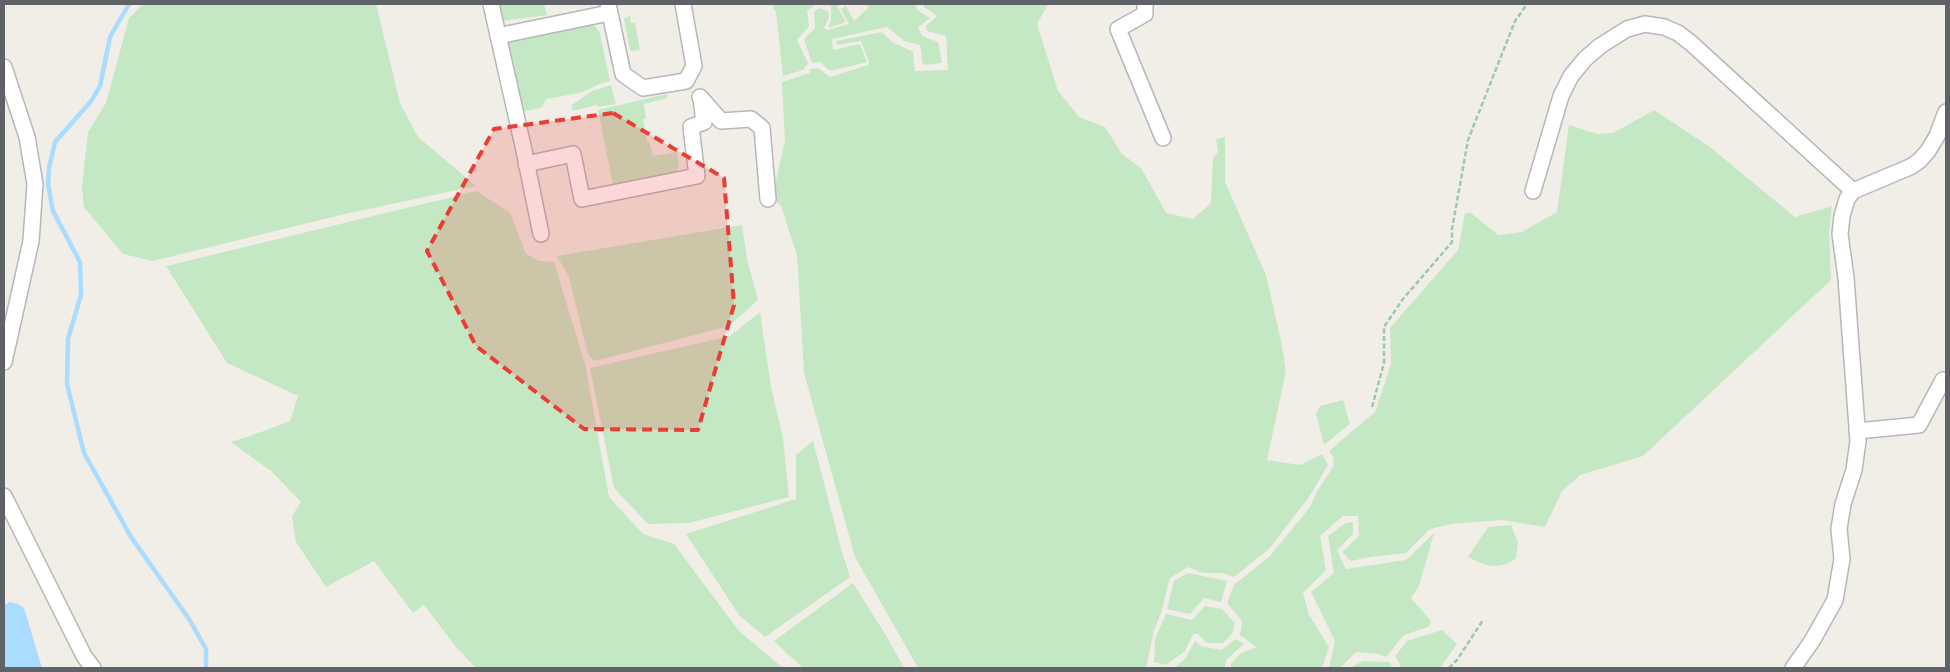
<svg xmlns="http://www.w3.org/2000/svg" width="1950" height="672" font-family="'Work Sans',sans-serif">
  <rect width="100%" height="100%" fill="#f1eee7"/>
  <g fill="#c5e8c4">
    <path d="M 143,4 L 376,4 L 400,103 L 418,137 L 476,186 L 345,214 L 153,261 L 123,254 L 84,207 L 82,186 L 88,132 L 106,103 L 129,18 Z"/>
    <path d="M 497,4 L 544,4 L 547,15 L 502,21 Z"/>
    <path d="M 771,4 L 843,4 L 837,6 L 846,22 L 828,28 L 831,20 L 831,6 L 816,4 L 807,11 L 809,26 L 797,40 L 808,63 L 803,70 L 783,76 L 776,12 Z"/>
    <path d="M 867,4 L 916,4 L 917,10 L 930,18 L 918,27 L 922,36 L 938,42 L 942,63 L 923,65 L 920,45 L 904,41 L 887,27 L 832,39 L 833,50 L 860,44 L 867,62 L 830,71 L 820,62 L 812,63 L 804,39 L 815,28 L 814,12 L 819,8 L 828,11 L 829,17 L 824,28 L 828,30 L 849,24 L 841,9 L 846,6 L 854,21 L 868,8 Z"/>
    <path d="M 924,4 L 1048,4 L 1037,24 L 1058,91 L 1079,117 L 1105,127 L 1122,154 L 1141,168 L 1166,213 L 1193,219 L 1211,203 L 1213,158 L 1218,152 L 1216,139 L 1225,137 L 1225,182 L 1266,275 L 1281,341 L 1286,371 L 1267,460 L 1300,465 L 1322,454 L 1328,465 L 1309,497 L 1269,549 L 1234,577 L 1222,573 L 1203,573 L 1188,567 L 1170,578 L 1161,613 L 1154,630 L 1146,668 L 918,668 L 855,557 L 804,373 L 797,255 L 781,206 L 772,198 L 785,141 L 782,82 L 810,73 L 810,69 L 818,68 L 830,77 L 868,65 L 869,62 L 861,41 L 837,45 L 836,41 L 882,32 L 892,42 L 913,52 L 915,71 L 948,70 L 946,36 L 927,31 L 926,26 L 937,16 L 924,7 Z"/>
    <path d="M 630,16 L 631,23 L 635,23 L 640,50 L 630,51 L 624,18 Z"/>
    <path d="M 590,25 L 596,27 L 600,34 L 610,81 L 602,83 L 580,93 L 546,99 L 541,108 L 520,112 L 507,44 L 514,39 Z"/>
    <path d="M 611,85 L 616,104 L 598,107 L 597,105 L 572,111 L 572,105 L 592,91 Z"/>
    <path d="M 667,94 L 667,98 L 644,104 L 646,119 L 643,119 L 647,141 L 649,141 L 653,156 L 677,152 L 679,166 L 675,173 L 613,185 L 598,110 Z"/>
    <path d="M 1654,110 L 1710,147 L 1795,217 L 1832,206 L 1829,232 L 1831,280 L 1643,456 L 1580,475 L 1562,491 L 1545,527 L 1501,520 L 1451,524 L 1430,529 L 1406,553 L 1370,557 L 1351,561 L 1342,552 L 1359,536 L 1358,516 L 1343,516 L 1320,536 L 1326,570 L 1303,593 L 1309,615 L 1329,647 L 1322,668 L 1231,668 L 1231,663 L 1241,653 L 1256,647 L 1240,635 L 1242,621 L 1227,603 L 1234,585 L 1270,556 L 1310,507 L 1318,490 L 1333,467 L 1334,458 L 1329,451 L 1375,412 L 1391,364 L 1390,328 L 1458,250 L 1465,213 L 1471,213 L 1498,235 L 1522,232 L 1557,212 L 1569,125 L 1597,134 L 1613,133 Z"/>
    <path d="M 477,191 L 510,213 L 526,254 L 539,261 L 554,262 L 585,364 L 609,497 L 643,534 L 674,544 L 739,631 L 783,668 L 476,668 L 456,647 L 424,605 L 413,613 L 374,561 L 326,587 L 296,542 L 292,516 L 301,502 L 271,471 L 231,442 L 261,432 L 290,421 L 298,396 L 227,363 L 166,266 Z"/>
    <path d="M 742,225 L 747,259 L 758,300 L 729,326 L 595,361 L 588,355 L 569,277 L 557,256 Z"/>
    <path d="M 760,312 L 771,387 L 783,438 L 789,497 L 689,523 L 648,524 L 614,488 L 590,368 L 730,336 Z"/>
    <path d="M 1343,400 L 1350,424 L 1324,445 L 1316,414 L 1320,406 Z"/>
    <path d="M 813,441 L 842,552 L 850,577 L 765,637 L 739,615 L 686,534 L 796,499 L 796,455 Z"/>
    <path d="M 1353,522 L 1353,534 L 1337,550 L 1346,569 L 1406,560 L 1434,533 L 1419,586 L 1411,598 L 1431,621 L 1428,627 L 1404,635 L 1386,657 L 1378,654 L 1356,652 L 1340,668 L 1329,668 L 1335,641 L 1311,592 L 1334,573 L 1328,536 L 1346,523 Z"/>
    <path d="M 1511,525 L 1518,543 L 1516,558 C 1499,571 1485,566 1468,557 L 1488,527 Z"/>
    <path d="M 1188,573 L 1227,581 L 1221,602 L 1204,598 L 1190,614 L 1167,609 L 1174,581 Z"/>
    <path d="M 853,583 L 887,637 L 904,668 L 803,668 L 774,641 Z"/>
    <path d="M 1205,606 L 1222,609 L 1235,623 L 1232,634 L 1223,643 L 1206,643 L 1198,634 L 1193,634 L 1185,651 L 1166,665 L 1154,662 L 1155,639 L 1166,614 L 1192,620 Z"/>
    <path d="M 1442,630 L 1457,644 L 1440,668 L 1400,668 L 1400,664 L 1395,656 L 1407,641 Z"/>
    <path d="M 1236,639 L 1244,644 L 1226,660 L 1225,668 L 1173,668 L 1185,659 L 1195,641 L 1201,646 L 1221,650 Z"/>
    <path d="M 1363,661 L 1390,662 L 1392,668 L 1349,668 Z"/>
  </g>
  <path fill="#a9dcff" d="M 10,602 L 18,604 L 24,608 L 42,668 L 4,668 L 4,605 Z"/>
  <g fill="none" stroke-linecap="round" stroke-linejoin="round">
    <path stroke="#a9dcff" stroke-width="4.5" d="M 129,4 L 110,37 L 100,86 L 92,100 L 55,142 L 49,168 L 48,184 L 53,211 L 80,262 L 81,295 L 68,339 L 67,384 L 84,453 L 131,537 L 189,619 L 206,649 L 206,668"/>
    <defs>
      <g id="minor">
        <path d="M 491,4 L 523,146 L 541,234"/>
        <path d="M 608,4 L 623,74 L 643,88 L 686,81 L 694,66 L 683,4"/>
        <path d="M 1145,4 L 1145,14 L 1118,29 L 1163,138"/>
        <path d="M 498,36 L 609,13"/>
        <path d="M 4,67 L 27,137 L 35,184 L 31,241 L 4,362"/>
        <path d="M 700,97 L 721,121 L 751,119 L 762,128 L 768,199"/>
        <path d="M 526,164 L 573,154 L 582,199 L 697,176 L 691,127 L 704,122 L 701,98"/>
        <path d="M 1533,191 L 1561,96 L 1571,76 L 1585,59 L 1600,46 L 1627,29 L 1645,24 L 1664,27 L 1678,33 L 1691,43 L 1853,191"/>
        <path d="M 1857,431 L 1919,425 L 1943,380 L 1946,382"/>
        <path d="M 4,496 L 84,656 L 93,668"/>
        <path d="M 1793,668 L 1812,641 L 1835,600 L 1842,559 L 1839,529 L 1843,504 L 1854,470 L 1858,441 L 1846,278 L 1840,234 L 1842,216 L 1847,199 L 1853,191 L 1910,167 L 1919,161 L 1928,151 L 1937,136 L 1946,112"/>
      </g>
    </defs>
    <use href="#minor" stroke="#b4b8bb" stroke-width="18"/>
    <g stroke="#9dc9a8" stroke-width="2.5" stroke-dasharray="5 2.5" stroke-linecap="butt">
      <path d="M 1372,407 L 1384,363 L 1384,327 L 1403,299 L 1452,242 L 1452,229 L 1468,140 L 1515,21 L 1527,4"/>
      <path d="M 1449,668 L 1457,660 L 1483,620"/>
    </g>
    <use href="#minor" stroke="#fff" stroke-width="15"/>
  </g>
  <path fill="#e93d35" fill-opacity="0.2" stroke="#e93d35" stroke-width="4" stroke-dasharray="10 6" stroke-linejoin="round" d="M 613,113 L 724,178 L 734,305 L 698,430 L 584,429 L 476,346 L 427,251 L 494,129 Z"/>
  <rect width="1950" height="672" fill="none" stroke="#5f6367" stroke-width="10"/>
</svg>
